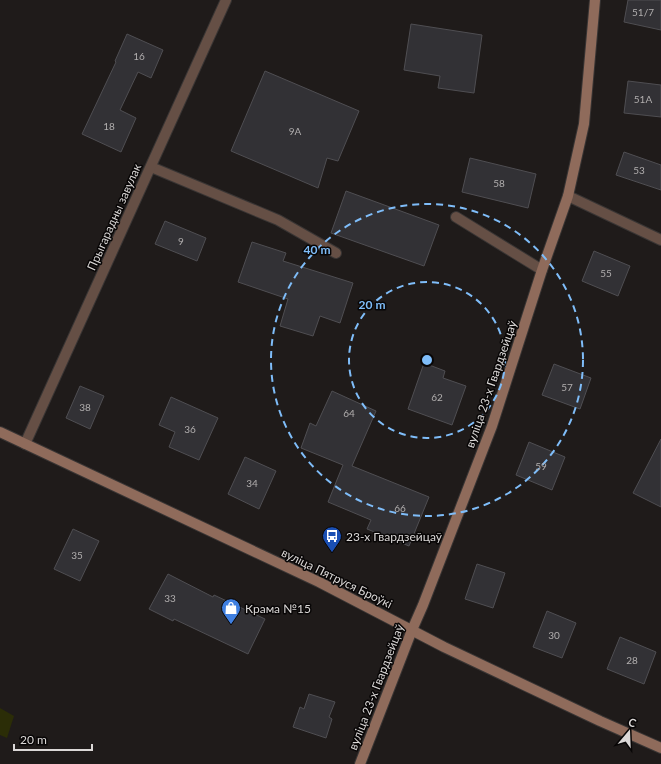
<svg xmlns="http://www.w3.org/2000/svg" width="661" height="764" font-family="Lato,sans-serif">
  <rect width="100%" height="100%" fill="#1f1b1a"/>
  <path fill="#2b2d07" d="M 0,708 L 14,716 L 7,738 L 0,735 Z"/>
  <g fill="#323135" stroke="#4f4e52">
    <path d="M 628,0 L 661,0 L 661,30 L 624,22 Z"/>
    <path d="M 411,24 L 482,35 L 474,93 L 438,88 L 440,76 L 404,70 Z"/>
    <path d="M 127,34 L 163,50 L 151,78 L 138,72 L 120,110 L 136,118 L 121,152 L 82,134 L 116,62 L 115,61 Z"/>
    <path d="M 265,71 L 359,111 L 338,161 L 327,158 L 318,188 L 231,151 Z"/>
    <path d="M 628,81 L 661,85 L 661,117 L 624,113 Z"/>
    <path d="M 624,152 L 661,165 L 661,190 L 616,175 Z"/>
    <path d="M 470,158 L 536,174 L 528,208 L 462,192 Z"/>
    <path d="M 346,191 L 439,225 L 424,266 L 331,233 Z"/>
    <path d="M 165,221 L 206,238 L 197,261 L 155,244 Z"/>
    <path d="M 252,242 L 286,253 L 283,261 L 353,283 L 340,323 L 320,316 L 313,336 L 280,326 L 288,299 L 238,282 Z"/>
    <path d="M 594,251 L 630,266 L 618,296 L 582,281 Z"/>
    <path d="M 424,363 L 445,371 L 443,378 L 466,386 L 452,425 L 408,409 Z"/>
    <path d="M 554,364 L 591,378 L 580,409 L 542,395 Z"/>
    <path d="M 80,386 L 104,396 L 90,429 L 66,418 Z"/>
    <path d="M 332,391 L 376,411 L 352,466 L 429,497 L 409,546 L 367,529 L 371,520 L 328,502 L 343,465 L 301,448 L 310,423 L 316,426 Z"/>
    <path d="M 171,397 L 218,418 L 199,460 L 169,447 L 175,432 L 159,425 Z"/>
    <path d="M 661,439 L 661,507 L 633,493 Z"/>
    <path d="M 529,442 L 565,457 L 552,490 L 516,475 Z"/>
    <path d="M 245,457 L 276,471 L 259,509 L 228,494 Z"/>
    <path d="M 73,529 L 99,541 L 80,581 L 54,569 Z"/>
    <path d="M 477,564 L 505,573 L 493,608 L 465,599 Z"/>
    <path d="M 168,574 L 213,597 L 214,595 L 265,619 L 248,654 L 174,619 L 173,621 L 149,609 Z"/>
    <path d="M 547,611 L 576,623 L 562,658 L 533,647 Z"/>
    <path d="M 620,637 L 656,652 L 644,684 L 607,669 Z"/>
    <path d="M 309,694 L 335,702 L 329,717 L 332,719 L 326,738 L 293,727 L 300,707 L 304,709 Z"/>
  </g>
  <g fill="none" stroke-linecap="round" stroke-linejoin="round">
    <defs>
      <g id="lane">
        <path d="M 151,167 L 278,220 L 336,253"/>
        <path d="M 456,217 L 542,270"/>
      </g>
      <g id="street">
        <path d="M 568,196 L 661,240"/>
        <path d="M 25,444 L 226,0"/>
      </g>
      <g id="secondary">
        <path d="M 0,432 L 319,582 L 444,647 L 600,721 L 661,748"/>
        <path d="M 360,764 L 412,630 L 423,605 L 492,426 L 542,270 L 568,196 L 584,124 L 595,0"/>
      </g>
    </defs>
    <use href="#lane" stroke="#393534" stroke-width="12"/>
    <use href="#street" stroke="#393534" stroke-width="12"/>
    <use href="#secondary" stroke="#393534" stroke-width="12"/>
    <use href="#lane" stroke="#654f45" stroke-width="10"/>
    <use href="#street" stroke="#654f45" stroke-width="10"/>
    <use href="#secondary" stroke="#8f6b5b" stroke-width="10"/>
  </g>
  <g fill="none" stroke="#7fbdf9" stroke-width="2" stroke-dasharray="7 5">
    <circle cx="427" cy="360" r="78"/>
    <circle cx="427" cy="360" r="156"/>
  </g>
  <defs>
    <symbol id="bus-pin" viewBox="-11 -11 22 30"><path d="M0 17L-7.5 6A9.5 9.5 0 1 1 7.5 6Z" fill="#1a4fb4" stroke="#080606"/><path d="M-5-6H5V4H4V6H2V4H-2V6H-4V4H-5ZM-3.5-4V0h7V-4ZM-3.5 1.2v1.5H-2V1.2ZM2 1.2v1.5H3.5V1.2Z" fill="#fff"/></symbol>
    <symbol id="shop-pin" viewBox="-11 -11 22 30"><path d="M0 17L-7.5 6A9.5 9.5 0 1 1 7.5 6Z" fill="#3f7fe0" stroke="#080606"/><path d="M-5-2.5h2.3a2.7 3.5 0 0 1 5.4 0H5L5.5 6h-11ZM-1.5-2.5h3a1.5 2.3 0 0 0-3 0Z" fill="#fff"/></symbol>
  </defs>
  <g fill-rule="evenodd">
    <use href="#bus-pin" x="321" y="525" width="22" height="30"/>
    <use href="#shop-pin" x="220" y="597" width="22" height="30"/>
  </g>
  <g text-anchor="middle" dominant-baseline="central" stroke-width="3" stroke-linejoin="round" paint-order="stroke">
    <g font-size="10" fill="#b1aeae">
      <text x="643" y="12">51/7</text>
      <text x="139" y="56">16</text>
      <text x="643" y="99">51А</text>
      <text x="109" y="126">18</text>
      <text x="295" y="131">9А</text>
      <text x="639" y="170">53</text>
      <text x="499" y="183">58</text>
      <text x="181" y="241">9</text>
      <text x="606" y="273">55</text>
      <text x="567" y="387">57</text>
      <text x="437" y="397">62</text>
      <text x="85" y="407">38</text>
      <text x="349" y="413">64</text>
      <text x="190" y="429">36</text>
      <text x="541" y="466">59</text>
      <text x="252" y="483">34</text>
      <text x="400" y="508">66</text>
      <text x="77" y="555">35</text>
      <text x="170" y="598">33</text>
      <text x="554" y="635">30</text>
      <text x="632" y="660">28</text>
    </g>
    <g font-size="12" fill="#dbd8d7" stroke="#080606">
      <text transform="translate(114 217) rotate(-66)">Прыгарадны завулак</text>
      <text transform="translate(491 384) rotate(-71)">вуліца 23-х Гвардзейцаў</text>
      <text transform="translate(337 578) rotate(26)">вуліца Пятруся Броўкі</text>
      <text transform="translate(376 687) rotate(-69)">вуліца 23-х Гвардзейцаў</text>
    </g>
    <g font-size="12" fill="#dbd8d7" stroke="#080606" text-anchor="start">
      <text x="346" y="536">23-х Гвардзейцаў</text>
      <text x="245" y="608">Крама №15</text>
    </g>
  </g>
  <circle cx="427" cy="360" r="6" fill="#7fbdf9" stroke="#080606" stroke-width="2"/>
  <g font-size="12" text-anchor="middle" font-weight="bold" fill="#7fbdf9" stroke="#080606" stroke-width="3" stroke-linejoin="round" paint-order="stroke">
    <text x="317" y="254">40 m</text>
    <text x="372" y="309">20 m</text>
  </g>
  <g transform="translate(629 732) rotate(19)" stroke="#080606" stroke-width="3" paint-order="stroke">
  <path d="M0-3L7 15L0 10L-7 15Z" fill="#dbd8d7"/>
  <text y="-6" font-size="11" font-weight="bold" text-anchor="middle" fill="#dbd8d7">С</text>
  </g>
  <path d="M14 744v6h78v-6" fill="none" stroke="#dbd8d7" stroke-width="2"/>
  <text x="20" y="744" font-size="12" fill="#dbd8d7" stroke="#080606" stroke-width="3" paint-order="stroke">20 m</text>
</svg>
